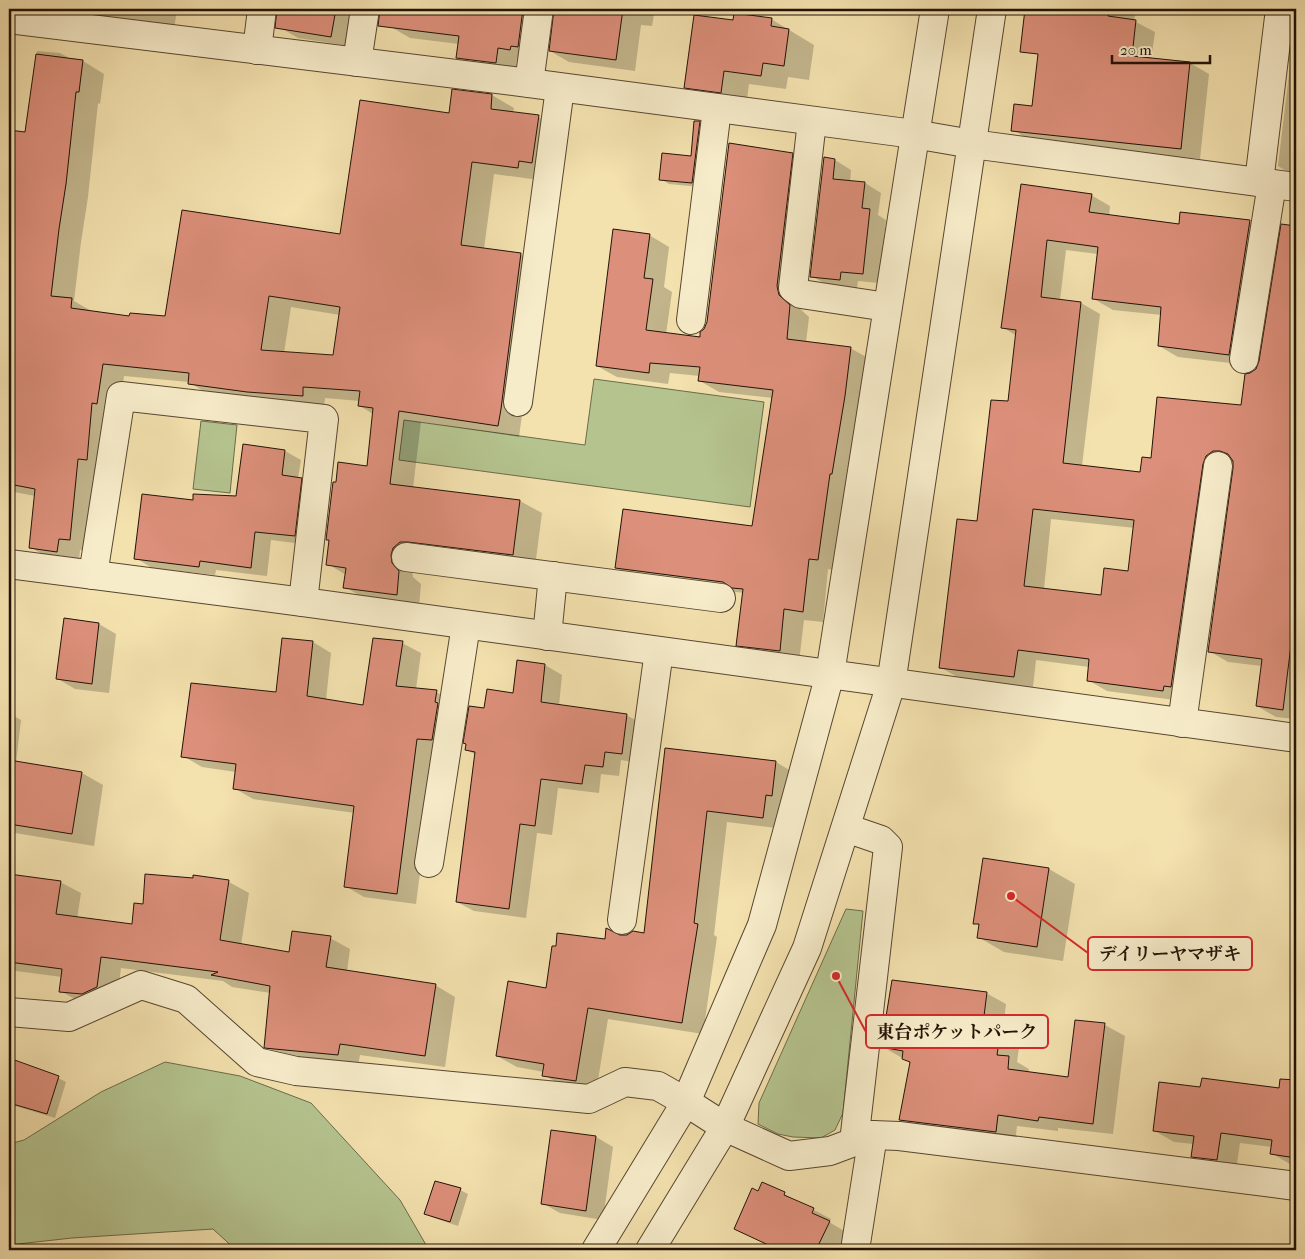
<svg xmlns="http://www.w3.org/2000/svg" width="1305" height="1259" font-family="'IM FELL French Canon','Noto Serif JP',serif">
  <rect width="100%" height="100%" fill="#f3e1ae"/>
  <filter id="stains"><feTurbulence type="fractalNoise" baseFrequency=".004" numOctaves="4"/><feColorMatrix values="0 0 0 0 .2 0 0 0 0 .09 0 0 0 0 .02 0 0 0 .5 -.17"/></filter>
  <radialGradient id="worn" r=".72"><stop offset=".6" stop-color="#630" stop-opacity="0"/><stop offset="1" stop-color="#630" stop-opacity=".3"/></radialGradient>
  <g fill="#b5c48f" stroke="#6c6b4a">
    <path d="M 594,379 L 764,402 L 750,507 L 399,460 L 404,420 L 585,445 Z"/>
    <path d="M 201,421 L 237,425 L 230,493 L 193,489 Z"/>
    <path d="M 846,909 L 863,911 L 843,1113 L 835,1130 L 821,1138 L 793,1137 L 778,1134 L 758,1124 L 759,1103 Z"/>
    <path d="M 165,1062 L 240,1076 L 311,1103 L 400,1200 L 429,1250 L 236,1250 L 213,1229 L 72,1238 L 9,1245 L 9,1144 L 24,1140 L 101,1092 Z"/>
  </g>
  <g fill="#0003" fill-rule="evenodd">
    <path d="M 34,9 L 177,9 L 174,30 Z"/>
    <path d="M 284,9 L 354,9 L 349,46 L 298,38 L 281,28 Z"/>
    <path d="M 393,9 L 547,9 L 529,60 L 517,58 L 515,73 L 476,69 L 457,58 L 459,44 L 410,38 L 391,27 Z"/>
    <path d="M 555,9 L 655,9 L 652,26 L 641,25 L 635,71 L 569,62 L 550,51 Z"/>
    <path d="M 1052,9 L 1136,9 L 1134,21 L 1155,32 L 1151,60 L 1190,63 L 1209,74 L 1200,159 L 1032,141 L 1013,130 L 1033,107 Z"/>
    <path d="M 1296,15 L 1296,177 L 1278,166 Z"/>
    <path d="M 771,19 L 814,45 L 809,80 L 788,77 L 786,89 L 749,84 L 746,106 L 710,102 L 685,87 L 734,21 Z"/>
    <path d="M 37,51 L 60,53 L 71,59 L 83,61 L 104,74 L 100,104 L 98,103 L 88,197 L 81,242 L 74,301 L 93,312 L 130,317 L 166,318 L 341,236 L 450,115 L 453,91 L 492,95 L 514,108 L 513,113 L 538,117 L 560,129 L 539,180 L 494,174 L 484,249 L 520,254 L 542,267 L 519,437 L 421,422 L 413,488 L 520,501 L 542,513 L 535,567 L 412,569 L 413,577 L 421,584 L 419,607 L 367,600 L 345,587 L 346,575 L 328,564 L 331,541 L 327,539 L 337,483 L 368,467 L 373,414 L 360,406 L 360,401 L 325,398 L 324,408 L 211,396 L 189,382 L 124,376 L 119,416 L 92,552 L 80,550 L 79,563 L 52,560 L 30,547 L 35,496 L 9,491 L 9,131 L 26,133 ZM 291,307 L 340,315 L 334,356 L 284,353 Z"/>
    <path d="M 699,123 L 708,127 L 700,187 L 669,184 L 661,179 L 692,158 Z"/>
    <path d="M 792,154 L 812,165 L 798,307 L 809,317 L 806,343 L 850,348 L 870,359 L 837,571 L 828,569 L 823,622 L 804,620 L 799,662 L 757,656 L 738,645 L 744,593 L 636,579 L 616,568 L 753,527 L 773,398 L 719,392 L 700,381 L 700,376 L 670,373 L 668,384 L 617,377 L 597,366 L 649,235 L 669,247 L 664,287 L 672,292 L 666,334 L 701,338 Z"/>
    <path d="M 835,160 L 851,170 L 850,182 L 865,183 L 881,193 L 878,215 L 886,220 L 879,283 L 858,281 L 857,289 L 828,285 L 811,276 Z"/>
    <path d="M 1022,186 L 1091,195 L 1110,206 L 1109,216 L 1180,225 L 1181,213 L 1250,222 L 1269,233 L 1248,365 L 1178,357 L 1159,346 L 1162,315 L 1113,310 L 1094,299 L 1098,254 L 1066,250 L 1060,300 L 1081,303 L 1100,314 L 1082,466 L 1141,474 L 1152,460 L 1242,407 L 1261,362 L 1290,226 L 1293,203 L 1296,203 L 1296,719 L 1276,717 L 1257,706 L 1262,666 L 1228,662 L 1209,651 L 1234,461 L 1225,467 L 1182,701 L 1107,691 L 1088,680 L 1089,667 L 1036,660 L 1033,687 L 959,678 L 940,667 L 1009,403 L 1017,336 L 1002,327 ZM 1051,519 L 1135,528 L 1129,572 L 1102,596 L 1044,589 Z"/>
    <path d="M 285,451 L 301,460 L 298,478 L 317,488 L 311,545 L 271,540 L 267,576 L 216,570 L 215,575 L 152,568 L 136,558 L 194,502 L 237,498 Z"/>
    <path d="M 65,620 L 99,624 L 116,634 L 109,693 L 75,689 L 58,679 Z"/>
    <path d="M 313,642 L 331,653 L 326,700 L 364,706 L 402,643 L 421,653 L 416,689 L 436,692 L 455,702 L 436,749 L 416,904 L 364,897 L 345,886 L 355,813 L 253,799 L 234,788 L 236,772 L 202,767 L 183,756 L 278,694 Z"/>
    <path d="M 518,662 L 545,665 L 562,675 L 559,706 L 626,715 L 643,724 L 638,763 L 621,760 L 619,776 L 601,774 L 599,793 L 558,788 L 552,835 L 537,833 L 526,918 L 474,911 L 457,902 L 476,755 L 467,750 L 485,709 L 515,694 Z"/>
    <path d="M 9,713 L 21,720 L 16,763 L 82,773 L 103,785 L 94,846 L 9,832 Z"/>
    <path d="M 666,750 L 776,762 L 796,774 L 784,829 L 727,822 L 714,935 L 717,937 L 703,1034 L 608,1019 L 596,1092 L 564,1087 L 544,1075 L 544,1072 L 517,1067 L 497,1056 L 547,989 L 606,940 L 620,937 L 645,934 Z"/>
    <path d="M 1049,869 L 1075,884 L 1063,961 L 1004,952 L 978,937 L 980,926 L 975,923 Z"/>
    <path d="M 9,875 L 60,882 L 81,893 L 77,919 L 133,926 L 144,906 L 229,882 L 249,893 L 241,945 L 290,953 L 330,938 L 350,949 L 347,971 L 435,985 L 455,997 L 445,1067 L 360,1055 L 358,1066 L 286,1059 L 266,1047 L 271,993 L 232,987 L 223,981 L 121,968 L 117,999 L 81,1003 L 61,991 L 62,977 L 16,971 L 9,967 Z"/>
    <path d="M 1296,982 L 1296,1011 L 1293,1009 Z"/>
    <path d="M 986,993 L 1006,1004 L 1002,1038 L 1019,1048 L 1017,1062 L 1029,1069 L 1028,1073 L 1069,1078 L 1076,1021 L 1105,1025 L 1125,1036 L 1113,1134 L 1058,1128 L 1058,1131 L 1017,1126 L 1015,1143 L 920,1131 L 901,1120 L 911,1063 L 883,1047 Z"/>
    <path d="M 14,1061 L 58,1078 L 66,1082 L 55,1118 L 9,1104 L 9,1077 Z"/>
    <path d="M 1282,1079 L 1296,1081 L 1296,1165 L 1290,1164 L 1271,1153 L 1272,1147 L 1240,1143 L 1236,1171 L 1212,1167 L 1193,1156 L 1194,1144 L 1174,1142 L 1155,1131 L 1202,1089 L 1280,1090 Z"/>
    <path d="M 552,1131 L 596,1137 L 613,1147 L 603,1220 L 560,1213 L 542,1203 Z"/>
    <path d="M 460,1190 L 468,1194 L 458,1226 L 434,1218 L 426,1214 Z"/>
    <path d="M 759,1192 L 784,1194 L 831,1219 L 829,1222 L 846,1232 L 838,1250 L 778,1250 L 736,1229 Z"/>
  </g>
  <g fill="#dc8f7a" stroke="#231206" fill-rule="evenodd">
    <path d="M 277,9 L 336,9 L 331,37 L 275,28 Z"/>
    <path d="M 380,9 L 523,9 L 518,47 L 511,46 L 510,50 L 498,48 L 496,63 L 456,58 L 459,36 L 378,26 Z"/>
    <path d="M 554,9 L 623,9 L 616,60 L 549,51 Z"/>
    <path d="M 1025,9 L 1109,9 L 1108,16 L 1136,20 L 1132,56 L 1190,62 L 1181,149 L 1011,131 L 1014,104 L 1032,106 L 1038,54 L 1020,52 Z"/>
    <path d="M 734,13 L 772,18 L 771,26 L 789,29 L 784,66 L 763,63 L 761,76 L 724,71 L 721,93 L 684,88 L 694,15 L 733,20 Z"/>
    <path d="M 36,54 L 83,60 L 79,92 L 76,92 L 66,184 L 59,229 L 51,296 L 72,298 L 71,308 L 129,316 L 130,313 L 165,316 L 182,210 L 340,234 L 360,100 L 449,113 L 452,89 L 492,94 L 491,109 L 539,115 L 532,163 L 519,161 L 518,168 L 472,162 L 461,245 L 521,253 L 501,409 L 498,426 L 399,411 L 390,484 L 520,500 L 513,555 L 408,542 L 400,542 L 393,548 L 391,555 L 392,563 L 399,571 L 397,595 L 343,588 L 346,568 L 326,565 L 329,540 L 326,540 L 333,482 L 336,482 L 338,462 L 367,466 L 373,408 L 358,406 L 360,391 L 303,387 L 303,396 L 247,392 L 188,384 L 189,373 L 103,364 L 97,404 L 92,403 L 87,460 L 78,459 L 70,540 L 59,539 L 57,552 L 29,548 L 35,489 L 9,484 L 9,185 L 13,158 L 9,157 L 9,130 L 25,132 ZM 269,296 L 340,307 L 333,355 L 261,350 Z"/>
    <path d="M 694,121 L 700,121 L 692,183 L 659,180 L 662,153 L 691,156 Z"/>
    <path d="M 729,143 L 793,153 L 777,286 L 779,295 L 790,305 L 787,339 L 851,347 L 845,396 L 832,474 L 830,474 L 818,560 L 809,559 L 803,612 L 784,609 L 780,651 L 736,646 L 743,589 L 732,588 L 723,582 L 615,568 L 623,509 L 752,526 L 773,390 L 698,381 L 700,367 L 650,363 L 649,373 L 596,366 L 613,229 L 650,234 L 644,278 L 653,279 L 646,330 L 700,337 L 700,332 L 704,329 L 707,322 Z"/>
    <path d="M 824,157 L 835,159 L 833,179 L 865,182 L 862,208 L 870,209 L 863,274 L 841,272 L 840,280 L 810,277 Z"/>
    <path d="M 1021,184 L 1092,194 L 1089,212 L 1179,224 L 1180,212 L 1250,220 L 1229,355 L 1158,346 L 1161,307 L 1092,299 L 1098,247 L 1047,240 L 1041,297 L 1081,302 L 1063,463 L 1140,472 L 1142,457 L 1151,458 L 1157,397 L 1241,405 L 1245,374 L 1250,373 L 1256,369 L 1259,361 L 1281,224 L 1296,226 L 1296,604 L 1283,710 L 1256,706 L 1262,659 L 1208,652 L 1233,468 L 1233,461 L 1228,454 L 1220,451 L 1213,451 L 1206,456 L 1203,464 L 1171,687 L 1164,686 L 1163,691 L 1087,681 L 1089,659 L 1018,650 L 1014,677 L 939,668 L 957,519 L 977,521 L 991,400 L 1008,401 L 1016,330 L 1001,328 ZM 1033,509 L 1134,520 L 1128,571 L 1104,568 L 1101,595 L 1024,586 Z"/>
    <path d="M 243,444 L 285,450 L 282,475 L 302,478 L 295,536 L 255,532 L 251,568 L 200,561 L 199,567 L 134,559 L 142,494 L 193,500 L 193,494 L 236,496 Z"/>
    <path d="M 64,618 L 99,623 L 92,684 L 56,679 Z"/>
    <path d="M 282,638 L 313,641 L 307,696 L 363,705 L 373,638 L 403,641 L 396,686 L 437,690 L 435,702 L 438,703 L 432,740 L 417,739 L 397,894 L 344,887 L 354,806 L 233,789 L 236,764 L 181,757 L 191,683 L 276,692 Z"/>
    <path d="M 517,660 L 545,664 L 541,702 L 627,714 L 622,754 L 605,752 L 603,767 L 585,765 L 582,784 L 541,779 L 535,826 L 520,824 L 509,909 L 456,902 L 475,752 L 465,750 L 466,744 L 463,743 L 469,706 L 484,708 L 487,689 L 513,693 Z"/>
    <path d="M 665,748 L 776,761 L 772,796 L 766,795 L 763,818 L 707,811 L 694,923 L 698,924 L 682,1023 L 588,1008 L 576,1081 L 542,1076 L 544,1064 L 496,1056 L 508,981 L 546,988 L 552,946 L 556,946 L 557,933 L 605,939 L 606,928 L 620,935 L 627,935 L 633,931 L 644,933 Z"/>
    <path d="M 9,760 L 82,772 L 72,834 L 9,824 Z"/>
    <path d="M 983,858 L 1049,868 L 1037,947 L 977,938 L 979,924 L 973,924 Z"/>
    <path d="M 9,874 L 61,881 L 56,914 L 132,924 L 134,903 L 143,904 L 145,874 L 193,878 L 193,875 L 229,880 L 220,940 L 289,952 L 292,931 L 331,936 L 326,967 L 436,984 L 425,1056 L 340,1044 L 338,1055 L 264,1048 L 270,986 L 211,975 L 218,972 L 101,957 L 97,987 L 82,994 L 59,992 L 62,969 L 9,962 Z"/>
    <path d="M 892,980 L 987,992 L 982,1032 L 1000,1035 L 997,1055 L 1009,1056 L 1008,1069 L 1068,1077 L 1075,1020 L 1105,1023 L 1093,1124 L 1039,1117 L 1038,1121 L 998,1115 L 996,1132 L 899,1120 L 910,1062 L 902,1059 L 903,1051 L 881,1047 Z"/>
    <path d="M 9,1058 L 59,1076 L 47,1114 L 9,1103 Z"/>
    <path d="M 1202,1078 L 1279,1088 L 1280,1079 L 1296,1080 L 1296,1158 L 1270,1154 L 1272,1140 L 1221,1133 L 1217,1160 L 1191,1157 L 1194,1136 L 1153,1131 L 1159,1082 L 1200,1087 Z"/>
    <path d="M 551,1130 L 596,1136 L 586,1211 L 541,1204 Z"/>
    <path d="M 435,1181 L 461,1188 L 450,1222 L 424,1214 Z"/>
    <path d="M 762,1182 L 785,1192 L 784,1195 L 814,1208 L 812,1213 L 830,1221 L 816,1250 L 779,1250 L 734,1229 L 752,1188 L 758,1191 Z"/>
  </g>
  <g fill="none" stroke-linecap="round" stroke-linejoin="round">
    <defs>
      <g id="minor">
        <path d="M 9,19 L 529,83 L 914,134 L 972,144 L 1296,187"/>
        <path d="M 257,50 L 262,9"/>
        <path d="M 357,62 L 365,9"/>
        <path d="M 529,83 L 539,9"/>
        <path d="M 812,121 L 793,288 L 801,294 L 887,307"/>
        <path d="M 1259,182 L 1280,9"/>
        <path d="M 691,320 L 717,109"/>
        <path d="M 1244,359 L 1272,184"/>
        <path d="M 518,402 L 560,88"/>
        <path d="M 406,557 L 721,598"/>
        <path d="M 9,564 L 303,602 L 1296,738"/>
        <path d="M 93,575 L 121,396 L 324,419 L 303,602"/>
        <path d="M 547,636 L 553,576"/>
        <path d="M 1182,723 L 1218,466"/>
        <path d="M 846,828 L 881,840 L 888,847 L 854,1142"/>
        <path d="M 429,863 L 466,625"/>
        <path d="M 622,920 L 659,651"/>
        <path d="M 9,1012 L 69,1017 L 141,985 L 186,999 L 257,1062 L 296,1071 L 589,1099 L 625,1082 L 658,1086 L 686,1102 L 725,1127 L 789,1156 L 830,1151 L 873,1135 L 899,1136 L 1296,1186"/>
        <path d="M 596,1250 L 686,1102 L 762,925 L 830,674 L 935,9"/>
        <path d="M 650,1250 L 725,1127 L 807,948 L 891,684 L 992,9"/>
        <path d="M 855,1250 L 873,1135"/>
      </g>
    </defs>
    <use href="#minor" stroke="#574630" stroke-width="30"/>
    <use href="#minor" stroke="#f7ecca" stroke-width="28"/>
  </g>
  <path fill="none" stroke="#d62828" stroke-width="2" d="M1011 896L1088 953M836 976L866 1032"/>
  <g fill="#d62828" stroke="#f7ecca" stroke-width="2">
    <circle cx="1011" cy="896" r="5"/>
    <circle cx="836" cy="976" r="5"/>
  </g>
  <g fill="#f7ecca" stroke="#d62828" stroke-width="2">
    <rect x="1088" y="937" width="164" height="33" rx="5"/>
    <rect x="866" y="1015" width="182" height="33" rx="5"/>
  </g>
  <g font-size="18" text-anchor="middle" font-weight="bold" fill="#231206">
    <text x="1170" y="960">デイリーヤマザキ</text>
    <text x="957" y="1038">東台ポケットパーク</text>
  </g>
  <rect width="1305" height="1259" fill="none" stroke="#f3e1ae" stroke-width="30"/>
  <rect x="10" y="10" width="1285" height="1239" fill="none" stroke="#231206" stroke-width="2.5"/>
  <rect x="15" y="15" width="1275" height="1229" fill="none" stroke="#231206"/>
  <path d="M1112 55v8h98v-8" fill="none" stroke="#231206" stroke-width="2.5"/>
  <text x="1120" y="55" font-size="15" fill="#231206" stroke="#f7ecca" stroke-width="4" paint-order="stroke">20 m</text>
  <rect width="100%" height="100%" filter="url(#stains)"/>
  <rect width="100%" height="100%" fill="url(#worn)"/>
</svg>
